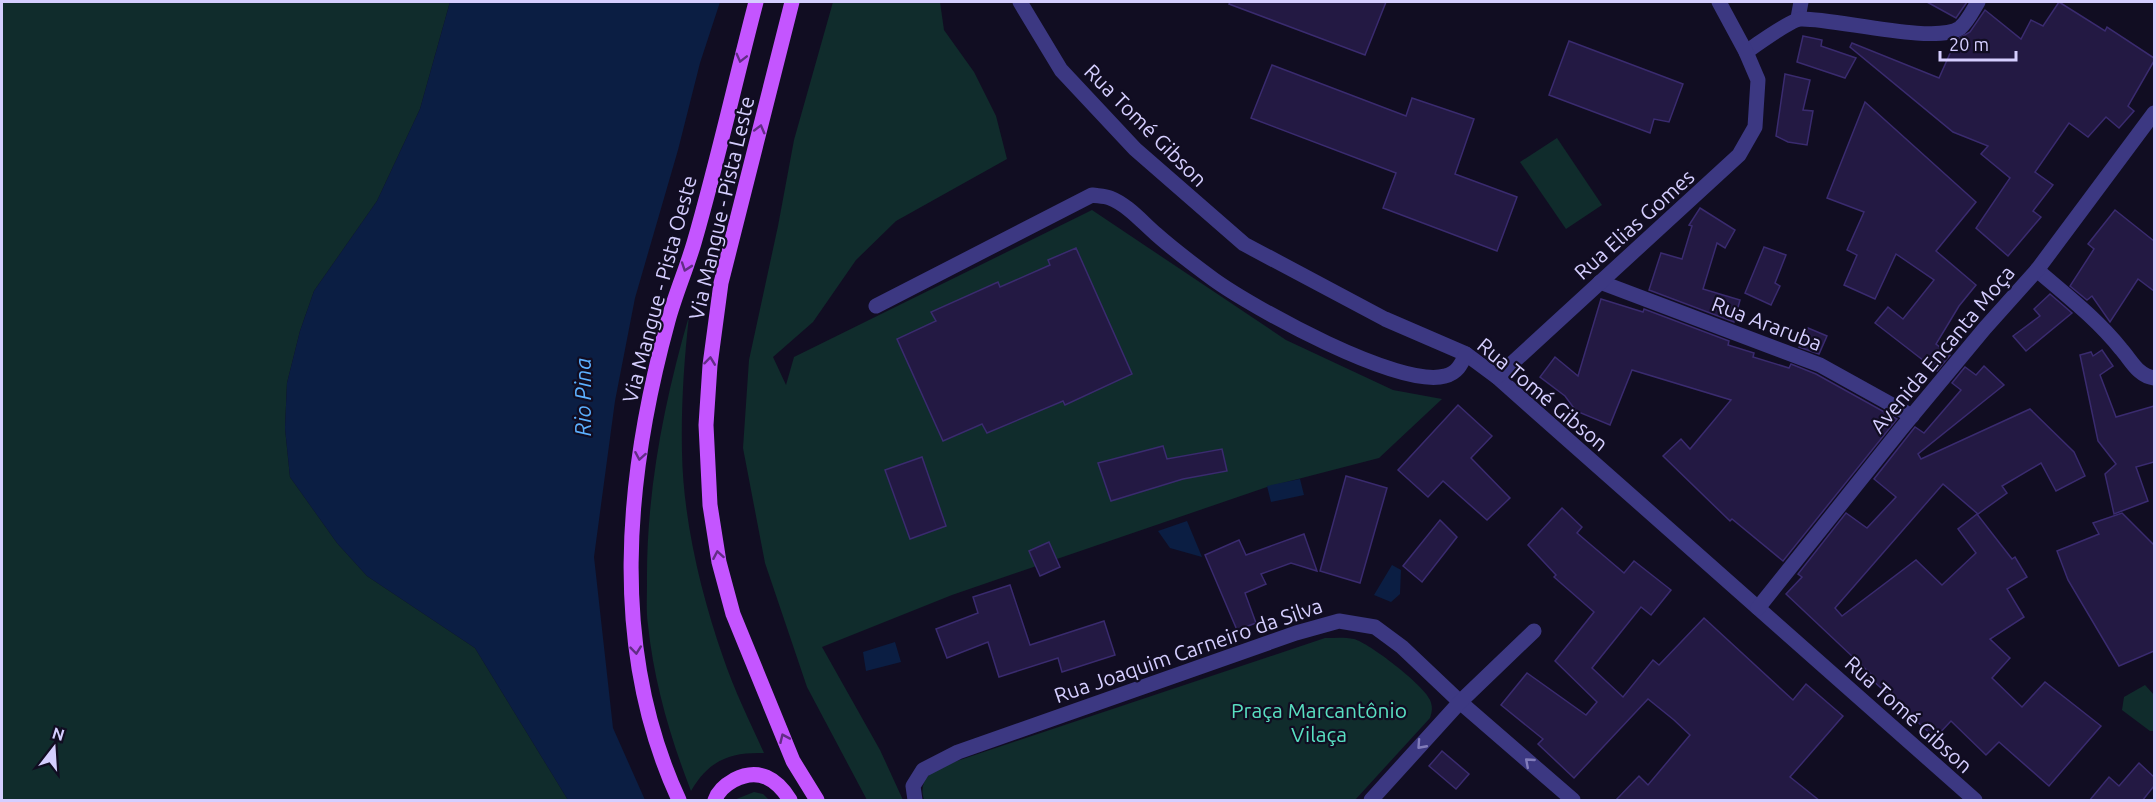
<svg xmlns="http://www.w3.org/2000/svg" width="2156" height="802" font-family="Ubuntu,sans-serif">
  <rect width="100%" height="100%" fill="#110d22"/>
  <g fill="#102c2c">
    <path d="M 2,2 L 450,2 L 420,109 L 377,201 L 314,291 L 300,331 L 287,383 L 285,428 L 290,477 L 337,543 L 367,576 L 475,648 L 568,800 L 2,800 Z"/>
    <path d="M 833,2 L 940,2 L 944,30 L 974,72 L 996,116 L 1007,159 L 896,221 L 856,260 L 813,322 L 773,357 L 786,385 L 794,357 L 1092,210 L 1286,340 L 1393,390 L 1442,399 L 1379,458 L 1267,487 L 952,595 L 822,647 L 880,750 L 903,800 L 867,800 L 807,687 L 765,563 L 743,448 L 749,360 L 778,226 L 794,140 Z"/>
    <path d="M 1557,138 L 1602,205 L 1566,229 L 1520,162 Z"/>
    <path d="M 689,316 C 684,361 681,406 682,452 C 683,519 701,594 723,657 C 734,690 750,722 764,753 C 730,752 709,760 691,791 C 670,737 654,682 648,625 C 646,611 647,597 647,584 C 646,493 664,402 689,316 Z"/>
    <path d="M 1325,638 C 1334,638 1345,637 1354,639 C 1369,643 1424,685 1430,700 C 1433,707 1432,712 1430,718 L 1355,800 L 924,800 C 919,783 927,774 942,766 Z"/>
    <path d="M 2145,685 L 2154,695 L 2154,731 L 2150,731 L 2122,710 L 2124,697 Z"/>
    <path d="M 754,792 L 763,794 L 769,800 L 734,800 Z"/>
  </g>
  <g fill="#0b1e43">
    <path d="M 450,2 L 720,2 L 700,63 L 678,150 L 635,298 L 615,401 L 594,557 L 613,728 L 645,800 L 568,800 L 475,648 L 367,576 L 337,543 L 290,477 L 285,428 L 287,383 L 300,331 L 314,291 L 377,201 L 420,109 Z"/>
    <path d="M 1300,479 L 1304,495 L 1271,502 L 1267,486 Z"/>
    <path d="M 1187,521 L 1202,557 L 1170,548 L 1158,531 Z"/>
    <path d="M 1392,565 L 1401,570 L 1400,594 L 1391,602 L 1374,595 Z"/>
    <path d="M 895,642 L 901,662 L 866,671 L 863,652 Z"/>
  </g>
  <g fill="#231943" stroke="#3a2b6f" stroke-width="1.5">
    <path d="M 1230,2 L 1386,2 L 1365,55 L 1229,4 Z"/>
    <path d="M 1927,2 L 1967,2 L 1956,18 Z"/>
    <path d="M 2059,2 L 2105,31 L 2107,27 L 2154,58 L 2154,61 L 2128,106 L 2134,111 L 2119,128 L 2106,117 L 2088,137 L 2069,123 L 2035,172 L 2053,185 L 2033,211 L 2041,217 L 2008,256 L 1976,228 L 2010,178 L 1981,154 L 1988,146 L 1953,132 L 1850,47 L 1852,43 L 1939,78 L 1956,40 L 1970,32 L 1985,10 L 2021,39 L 2031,20 L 2043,26 Z"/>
    <path d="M 1803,36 L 1822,40 L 1821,46 L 1856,58 L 1845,78 L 1797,62 Z"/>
    <path d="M 1569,41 L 1683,84 L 1669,122 L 1654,119 L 1650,133 L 1549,95 Z"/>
    <path d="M 1272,65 L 1406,116 L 1412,98 L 1474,119 L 1455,174 L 1517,197 L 1497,251 L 1383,208 L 1396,173 L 1251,118 Z"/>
    <path d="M 1785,74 L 1810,80 L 1803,110 L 1813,111 L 1807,145 L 1788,142 L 1776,136 Z"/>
    <path d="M 1865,102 L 1976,202 L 1936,251 L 1976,285 L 1959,306 L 1936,344 L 1950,355 L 1937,371 L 1875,323 L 1888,307 L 1903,319 L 1934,280 L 1896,254 L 1875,299 L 1844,285 L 1857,255 L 1847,250 L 1864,212 L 1827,198 Z"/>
    <path d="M 1700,208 L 1735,230 L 1725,248 L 1717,243 L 1703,289 L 1740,300 L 1734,322 L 1649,290 L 1661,253 L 1682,259 L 1692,226 L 1689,225 Z"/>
    <path d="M 2115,210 L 2154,241 L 2154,291 L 2138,279 L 2110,322 L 2092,296 L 2087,300 L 2070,286 L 2094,249 L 2088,244 Z"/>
    <path d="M 1764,247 L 1786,255 L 1775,283 L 1780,286 L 1771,305 L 1745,293 Z"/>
    <path d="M 1076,248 L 1132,374 L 1065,405 L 1063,401 L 987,433 L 982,424 L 943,441 L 897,339 L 936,321 L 931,312 L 998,282 L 1000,287 L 1050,265 L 1048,260 Z"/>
    <path d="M 2050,294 L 2072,313 L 2026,351 L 2013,336 L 2040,316 L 2034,309 Z"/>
    <path d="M 1601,299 L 1643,312 L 1644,309 L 1729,341 L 1728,345 L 1754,353 L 1753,357 L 1789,368 L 1791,364 L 1816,374 L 1897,419 L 1783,561 L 1732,519 L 1730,521 L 1663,456 L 1681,439 L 1690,449 L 1731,400 L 1632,370 L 1610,425 L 1576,411 L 1565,396 L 1540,377 L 1555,357 L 1578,376 Z"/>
    <path d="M 1808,328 L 1827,336 L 1819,354 L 1799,347 Z"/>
    <path d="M 2102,350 L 2113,366 L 2100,375 L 2116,417 L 2154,406 L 2154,462 L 2136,467 L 2148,501 L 2114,514 L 2105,474 L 2116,464 L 2098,441 L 2080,355 L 2091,352 L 2093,356 Z"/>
    <path d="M 1984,366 L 2004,385 L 1918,454 L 1921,459 L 2030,409 L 2074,452 L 2085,476 L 2056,491 L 2041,463 L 2002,486 L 2007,493 L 1978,514 L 1943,484 L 1835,608 L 1842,616 L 1916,560 L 1942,585 L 1976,553 L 1958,529 L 1977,514 L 2012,559 L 2015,557 L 2027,577 L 2007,589 L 2024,617 L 1990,639 L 2010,658 L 1992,678 L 2022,707 L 2045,682 L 2101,726 L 2049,786 L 1999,742 L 1986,755 L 1951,721 L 1935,738 L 1869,677 L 1871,674 L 1786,594 L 1802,577 L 1798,574 L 1846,513 L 1867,528 L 1896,497 L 1874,479 L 1915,427 L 1924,433 L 1961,390 L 1952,383 L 1965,367 L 1976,375 Z"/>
    <path d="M 1458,405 L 1492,436 L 1471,458 L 1510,498 L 1487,520 L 1443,481 L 1428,497 L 1398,470 Z"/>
    <path d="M 1163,446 L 1167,459 L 1222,449 L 1227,471 L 1183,479 L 1111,501 L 1098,463 Z"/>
    <path d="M 922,457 L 946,526 L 910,539 L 885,470 Z"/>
    <path d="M 1346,476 L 1387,488 L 1360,583 L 1320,571 Z"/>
    <path d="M 1562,508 L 1582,527 L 1577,533 L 1624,573 L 1634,561 L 1671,590 L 1651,615 L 1641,607 L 1592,668 L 1623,697 L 1653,660 L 1659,665 L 1704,618 L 1793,700 L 1806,684 L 1843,716 L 1790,777 L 1820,801 L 1615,801 L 1639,776 L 1648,785 L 1690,735 L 1674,720 L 1648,699 L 1574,778 L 1538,744 L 1543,739 L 1501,705 L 1527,673 L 1586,715 L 1597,702 L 1555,661 L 1594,612 L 1554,577 L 1556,575 L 1528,545 Z"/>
    <path d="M 2122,513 L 2154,545 L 2154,651 L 2119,666 L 2068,580 L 2057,551 L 2099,534 L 2093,523 Z"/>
    <path d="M 1440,520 L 1457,537 L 1422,582 L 1403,566 Z"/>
    <path d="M 1304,534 L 1317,571 L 1291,563 L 1261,574 L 1266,584 L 1245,593 L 1256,623 L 1237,630 L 1205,555 L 1239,540 L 1246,555 Z"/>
    <path d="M 1049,542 L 1060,567 L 1040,576 L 1029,551 Z"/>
    <path d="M 1010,585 L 1030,645 L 1104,621 L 1115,655 L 1062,672 L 1058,658 L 999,677 L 988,642 L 947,658 L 936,629 L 978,613 L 973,597 Z"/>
    <path d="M 1442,751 L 1469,774 L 1456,789 L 1429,766 Z"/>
    <path d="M 2139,763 L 2154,777 L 2154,786 L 2142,801 L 2089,801 L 2109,777 L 2119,786 Z"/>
  </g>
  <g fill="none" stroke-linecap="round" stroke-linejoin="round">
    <g stroke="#3c3882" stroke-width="15">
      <path d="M 1020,2 L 1061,70 L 1135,149 L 1244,244 L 1385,319 L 1466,354 L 1497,377 L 1975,800"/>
      <path d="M 1798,18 L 1801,2"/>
      <path d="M 1746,52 C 1756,45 1792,19 1801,19 C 1834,18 1935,45 1960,28 C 1968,21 1973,10 1978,2"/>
      <path d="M 2037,270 C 2066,295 2097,319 2121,349 C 2131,360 2138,376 2154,378"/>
      <path d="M 1600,282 L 1820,365 L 1912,416"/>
      <path d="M 876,306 L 1092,195 C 1098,196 1105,196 1110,198 C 1128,205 1142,222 1156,234 C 1174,250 1194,265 1213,279 C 1253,308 1400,389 1445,376 C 1457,373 1461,365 1466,354"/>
      <path d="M 1497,377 L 1739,155 L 1755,127 L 1758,80 L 1746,52 L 1719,2"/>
      <path d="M 1758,608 L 1901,429 L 1985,328 L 2037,270 L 2154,113"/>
      <path d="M 915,800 L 913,786 L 923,770 L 958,752 L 1296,633 L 1339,621 L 1375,627 L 1402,647 L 1460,702 L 1573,800"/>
      <path d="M 1371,800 L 1460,702 L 1534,631"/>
    </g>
    <g stroke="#c455ff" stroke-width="15">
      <path d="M 792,2 L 721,283 L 710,365 L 706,425 L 710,505 L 719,562 L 733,614 L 793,761 L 817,800"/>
      <path d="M 679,800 C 609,649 625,478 668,321 C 675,295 686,270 694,243 C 717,164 735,82 756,2"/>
      <path d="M 715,800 C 718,791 725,785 734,780 C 759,767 777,779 790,800"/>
    </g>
  </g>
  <defs><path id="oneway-chevron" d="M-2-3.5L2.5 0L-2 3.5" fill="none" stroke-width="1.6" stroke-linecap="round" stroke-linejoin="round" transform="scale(1.5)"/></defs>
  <g stroke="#622d85">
    <use href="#oneway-chevron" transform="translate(741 58) rotate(104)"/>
    <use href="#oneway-chevron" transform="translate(760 129) rotate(-75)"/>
    <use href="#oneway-chevron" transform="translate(686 267) rotate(109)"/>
    <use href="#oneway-chevron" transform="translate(710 361) rotate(-83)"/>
    <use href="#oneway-chevron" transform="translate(640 456) rotate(100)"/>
    <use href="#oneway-chevron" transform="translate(718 555) rotate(-100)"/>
    <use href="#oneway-chevron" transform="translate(636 650) rotate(84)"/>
    <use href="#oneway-chevron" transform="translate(784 738) rotate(-114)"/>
  </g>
  <g stroke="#817cba">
    <use href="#oneway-chevron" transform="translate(1421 745) rotate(132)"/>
    <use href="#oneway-chevron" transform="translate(1529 762) rotate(-139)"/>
  </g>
  <g text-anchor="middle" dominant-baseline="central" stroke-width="4.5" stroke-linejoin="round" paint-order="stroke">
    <g font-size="21" fill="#d5ceff" stroke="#110d22">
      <text transform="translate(1146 125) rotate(45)">Rua Tomé Gibson</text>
      <text transform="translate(721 208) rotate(-77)">Via Mangue - Pista Leste</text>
      <text transform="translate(1634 224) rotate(-42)">Rua Elias Gomes</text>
      <text transform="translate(659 289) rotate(-75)">Via Mangue - Pista Oeste</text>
      <text transform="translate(1767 323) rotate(21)">Rua Araruba</text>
      <text transform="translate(1942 349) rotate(-50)">Avenida Encanta Moça</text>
      <text transform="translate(1543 394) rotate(40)">Rua Tomé Gibson</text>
      <text transform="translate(1188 650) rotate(-19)">Rua Joaquim Carneiro da Silva</text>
      <text transform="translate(1909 714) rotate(42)">Rua Tomé Gibson</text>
    </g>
    <g font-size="21" fill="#59e0c2" stroke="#110d22">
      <text x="1319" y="710">Praça Marcantônio<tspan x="1319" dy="24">Vilaça</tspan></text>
    </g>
    <g font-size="22" font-style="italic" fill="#5cb0ff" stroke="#110d22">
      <text transform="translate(582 397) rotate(-90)">Rio Pina</text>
    </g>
  </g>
  <rect width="2156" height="802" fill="none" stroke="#d5ceff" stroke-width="6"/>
  <g transform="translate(54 748) rotate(17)" stroke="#110d22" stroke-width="4.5" paint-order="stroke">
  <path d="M0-4.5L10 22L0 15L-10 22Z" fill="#d5ceff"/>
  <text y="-9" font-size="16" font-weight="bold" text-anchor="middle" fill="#d5ceff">N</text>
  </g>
  <path d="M1940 51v9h76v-9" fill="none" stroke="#d5ceff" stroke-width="3"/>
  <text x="1949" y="51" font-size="18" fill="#d5ceff" stroke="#110d22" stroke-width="4.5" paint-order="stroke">20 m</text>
</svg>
